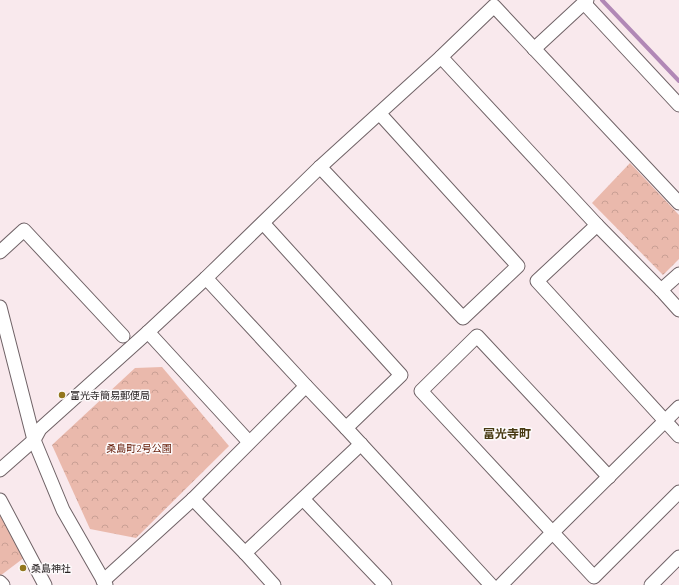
<svg xmlns="http://www.w3.org/2000/svg" width="679" height="585" font-family="Quicksand,'Noto Sans JP',sans-serif">
  <defs>
    <pattern id="park-crowns" width="20" height="18" patternUnits="userSpaceOnUse"><rect width="20" height="18" fill="#eab9ac"/><path d="M2 6a3 3 0 1 1 6 0M12 15a3 3 0 1 1 6 0" fill="none" stroke="#c99f94"/></pattern>
  </defs>
  <rect width="100%" height="100%" fill="#f9e9ed"/>
  <g fill="url(#park-crowns)">
    <path d="M 630,163 L 679,215 L 679,259 L 663,275 L 592,203 Z"/>
    <path d="M 162,367 L 229,446 L 136,538 L 90,529 L 52,445 L 135,368 Z"/>
    <path d="M 0,507 L 25,557 L 0,576 Z"/>
  </g>
  <g fill="none" stroke-linecap="round" stroke-linejoin="round">
    <path stroke="#b188b6" stroke-width="4" d="M 602,0 L 679,81"/>
    <defs>
      <g id="minor">
        <path d="M 584,3 L 679,105"/>
        <path d="M 534,49 L 587,0"/>
        <path d="M 441,57 L 597,225 L 661,290 L 679,310"/>
        <path d="M 320,167 L 463,318 L 518,266 L 380,114"/>
        <path d="M 263,223 L 401,375 L 346,428"/>
        <path d="M 597,225 L 537,281 L 679,436"/>
        <path d="M 0,252 L 24,230 L 123,336"/>
        <path d="M 206,278 L 306,386 L 346,428 L 491,585"/>
        <path d="M 661,290 L 679,274"/>
        <path d="M 0,307 L 34,440 L 63,510 L 106,585"/>
        <path d="M 148,332 L 249,442"/>
        <path d="M 0,470 L 34,440 L 40,429 L 148,332 L 206,278 L 320,167 L 441,57 L 494,6 L 679,203"/>
        <path d="M 609,477 L 477,336 L 421,391 L 594,577 L 679,492"/>
        <path d="M 193,499 L 245,553 L 274,585"/>
        <path d="M 303,499 L 385,585"/>
        <path d="M 0,500 L 45,585"/>
        <path d="M 245,553 L 361,444"/>
        <path d="M 103,581 L 193,499 L 306,386"/>
        <path d="M 0,582 L 3,585"/>
        <path d="M 501,585 L 552,533 L 679,407"/>
        <path d="M 651,585 L 679,557"/>
      </g>
    </defs>
    <use href="#minor" stroke="#6f6266" stroke-width="15"/>
    <use href="#minor" stroke="#fff" stroke-width="13"/>
  </g>
  <g fill="#93771e" stroke="#fdfafb" stroke-width="1.5">
    <circle cx="62" cy="395" r="4"/>
    <circle cx="23" cy="568" r="4"/>
  </g>
  <g text-anchor="middle" dominant-baseline="central" stroke-width="3" stroke-linejoin="round" paint-order="stroke">
    <g font-size="10" fill="#282324" stroke="#fdfafb" text-anchor="start">
      <text x="70" y="395">富光寺簡易郵便局</text>
      <text x="31" y="568">桑島神社</text>
    </g>
    <g font-size="10" fill="#631803" stroke="#fdfafb">
      <text x="139" y="448">桑島町2号公園</text>
    </g>
    <g font-size="12" font-weight="bold" fill="#483a12" stroke="#fdfafb">
      <text x="507" y="433">富光寺町</text>
    </g>
  </g>
</svg>
